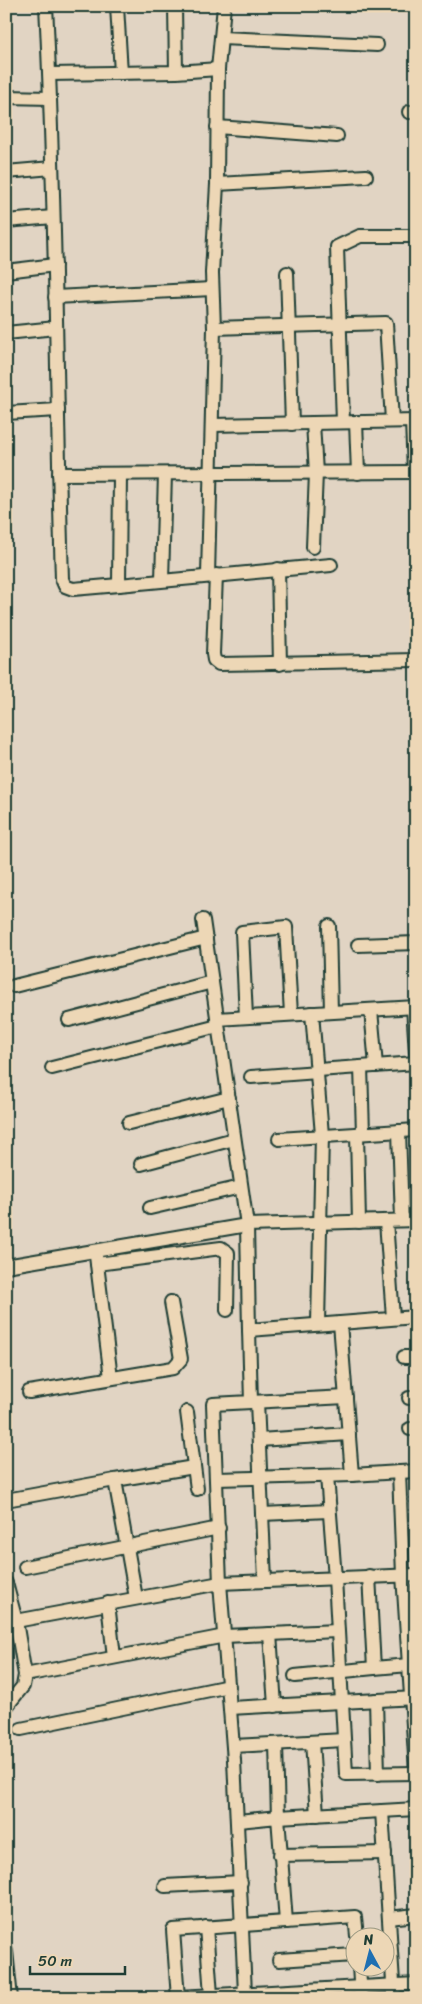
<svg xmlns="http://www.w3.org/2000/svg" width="422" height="2004" font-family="Sriracha,sans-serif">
  <rect width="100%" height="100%" fill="#e1d4c3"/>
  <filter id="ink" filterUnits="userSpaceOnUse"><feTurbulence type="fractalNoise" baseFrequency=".02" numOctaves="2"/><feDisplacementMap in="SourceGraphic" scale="10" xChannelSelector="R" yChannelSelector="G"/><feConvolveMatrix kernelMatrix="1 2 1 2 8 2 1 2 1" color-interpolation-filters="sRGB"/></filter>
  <g filter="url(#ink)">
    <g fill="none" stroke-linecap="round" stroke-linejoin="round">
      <defs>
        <g id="minor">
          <path d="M 46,6 C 56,197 56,388 62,579 L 65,586 L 73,589 L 119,585 L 331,565"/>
          <path d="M 117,6 L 121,73"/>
          <path d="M 175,6 L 176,72"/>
          <path d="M 221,38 L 377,45"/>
          <path d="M 50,74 L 176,72 L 218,69"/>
          <path d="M 6,97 L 50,98"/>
          <path d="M 409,112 L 416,112"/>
          <path d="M 217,127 L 337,136"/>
          <path d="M 6,172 L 52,168"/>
          <path d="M 217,184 L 366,176"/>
          <path d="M 6,221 L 53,217"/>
          <path d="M 6,271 L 55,265"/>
          <path d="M 287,273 L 292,424"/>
          <path d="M 55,297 L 212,289"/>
          <path d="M 214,328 L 386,323 L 392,421"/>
          <path d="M 6,333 L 56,328"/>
          <path d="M 6,413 L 58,410"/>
          <path d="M 412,421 L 414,472"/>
          <path d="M 343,422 L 337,247 L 360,236 L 416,236"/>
          <path d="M 356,422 L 358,473"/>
          <path d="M 313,423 L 316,473 L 313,547"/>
          <path d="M 212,425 L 416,421"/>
          <path d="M 59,474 L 416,472"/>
          <path d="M 278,569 L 280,664"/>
          <path d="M 216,575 L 213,654 L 214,660 L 219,664 L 416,660"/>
          <path d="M 208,576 L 214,328 L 212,273 L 217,184 L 218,69 L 224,6"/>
          <path d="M 162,580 L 165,474"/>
          <path d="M 119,585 L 120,474"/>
          <path d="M 203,920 L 247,1225 L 249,1330 L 340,1323 L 352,1475 L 416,1471"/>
          <path d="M 329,926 L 331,1012"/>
          <path d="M 358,945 L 416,943"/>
          <path d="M 14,986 L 206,938"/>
          <path d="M 413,1007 L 416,1053"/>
          <path d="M 371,1010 L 376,1066"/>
          <path d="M 312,1013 L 322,1135 L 318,1324"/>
          <path d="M 246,1017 L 242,932 L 286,927 L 291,1014"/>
          <path d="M 217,1019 L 416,1007"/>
          <path d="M 69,1020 L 212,982"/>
          <path d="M 361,1067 L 363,1133"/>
          <path d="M 52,1068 L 218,1026"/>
          <path d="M 318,1070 L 416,1063"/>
          <path d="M 251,1077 L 318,1072"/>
          <path d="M 129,1123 L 229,1098"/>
          <path d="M 399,1131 L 402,1220"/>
          <path d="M 357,1134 L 359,1222"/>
          <path d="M 279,1139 L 416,1130"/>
          <path d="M 141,1164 L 234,1139"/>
          <path d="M 150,1208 L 241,1187"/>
          <path d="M 386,1221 L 393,1318"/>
          <path d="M 96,1256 L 111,1378"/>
          <path d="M 97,1264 L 221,1248 L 228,1253 L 227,1310"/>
          <path d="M 6,1266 L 247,1225 L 416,1220"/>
          <path d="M 340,1323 L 416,1317"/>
          <path d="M 404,1357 L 416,1357"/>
          <path d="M 29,1392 L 173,1368 L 181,1359 L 171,1302"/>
          <path d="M 409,1398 L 416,1398"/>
          <path d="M 251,1402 L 346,1397"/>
          <path d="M 257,1402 L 265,1580"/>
          <path d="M 187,1412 L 197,1489"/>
          <path d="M 410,1429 L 416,1429"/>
          <path d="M 259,1440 L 349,1434"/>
          <path d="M 399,1472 L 403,1575 L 416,1771"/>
          <path d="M 327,1476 L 335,1578 L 346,1774 L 416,1773"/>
          <path d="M 217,1479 L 352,1475"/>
          <path d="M 6,1500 L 115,1480"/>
          <path d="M 262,1514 L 329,1511"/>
          <path d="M 25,1567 L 219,1528"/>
          <path d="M 369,1576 L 374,1668 L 409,1665"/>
          <path d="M 6,1583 L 16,1621 L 220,1583 L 416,1575"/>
          <path d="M 136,1598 L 115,1480 L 194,1467"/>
          <path d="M 108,1603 L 114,1657"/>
          <path d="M 270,1634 L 275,1706"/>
          <path d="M 25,1675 L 225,1636 L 337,1631"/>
          <path d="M 295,1676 L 374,1668"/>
          <path d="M 376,1700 L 378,1774"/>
          <path d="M 6,1707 L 23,1686 L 25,1675 L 16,1621"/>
          <path d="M 230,1708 L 416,1698"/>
          <path d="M 21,1729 L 229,1686"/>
          <path d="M 312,1742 L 317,1815"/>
          <path d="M 276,1744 L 278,1817 L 416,1809"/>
          <path d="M 233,1746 L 344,1740"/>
          <path d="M 382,1811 L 394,1998"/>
          <path d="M 238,1821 L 278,1817 L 286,1922"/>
          <path d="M 280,1855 L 385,1853"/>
          <path d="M 165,1886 L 241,1882"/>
          <path d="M 389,1918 L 416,1915"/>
          <path d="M 206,1927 L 211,1995"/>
          <path d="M 6,1951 L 11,1998"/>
          <path d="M 279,1960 L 354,1955"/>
          <path d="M 359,1966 L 361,1998"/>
          <path d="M 245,1993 L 234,1760 L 220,1583 L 213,1404 L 251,1402 L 249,1330"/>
          <path d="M 178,1997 L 416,1984"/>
          <path d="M 178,1998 L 173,1930 L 355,1917 L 357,1936"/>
        </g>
      </defs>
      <use href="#minor" stroke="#1f3d34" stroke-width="16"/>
      <use href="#minor" stroke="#edd7b6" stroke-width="12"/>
    </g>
  </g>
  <rect width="422" height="2004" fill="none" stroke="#edd7b6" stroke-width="25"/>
  <rect x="12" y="12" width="397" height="1979" fill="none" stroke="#1f3d34" stroke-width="2" filter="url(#ink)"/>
  <g transform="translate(370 1952) rotate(353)"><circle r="24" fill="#edd7b6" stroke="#9b9982"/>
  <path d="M0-4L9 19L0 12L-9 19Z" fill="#1f6fb2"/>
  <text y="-8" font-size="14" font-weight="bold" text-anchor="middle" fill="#1f3d34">N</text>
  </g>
  <path d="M30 1966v8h95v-8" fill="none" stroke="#1f3d34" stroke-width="2.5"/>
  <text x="38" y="1966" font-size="15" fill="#1f3d34" stroke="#edd7b6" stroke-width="4" paint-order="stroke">50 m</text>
</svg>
